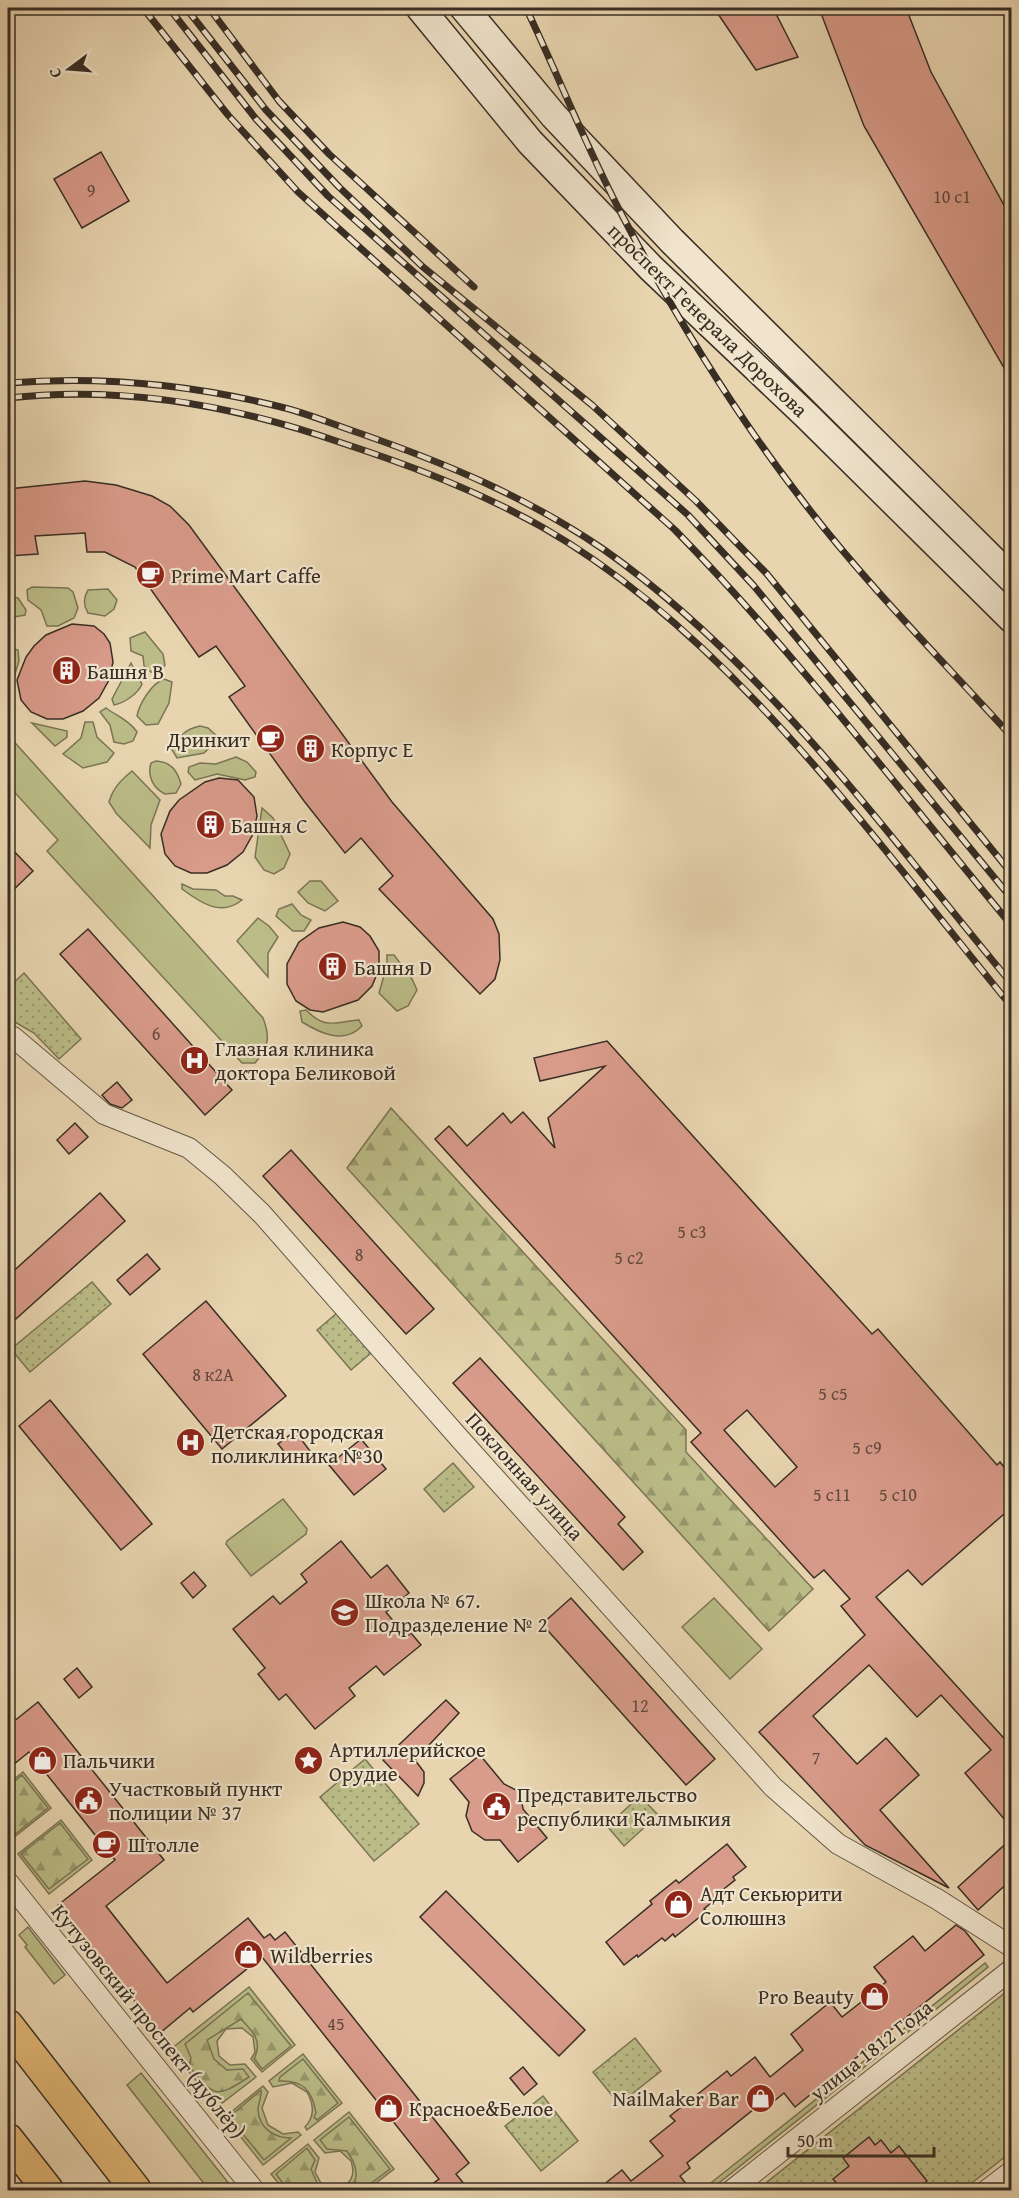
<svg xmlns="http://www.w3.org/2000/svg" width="1019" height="2198" font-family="'Gentium Book Plus',serif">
  <defs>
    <pattern id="forest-firs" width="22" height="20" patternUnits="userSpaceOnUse" patternTransform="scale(1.5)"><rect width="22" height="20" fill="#bbbc87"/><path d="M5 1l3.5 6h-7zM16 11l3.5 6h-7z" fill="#99996e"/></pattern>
    <pattern id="park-dots" width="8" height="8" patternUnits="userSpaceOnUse" patternTransform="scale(1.5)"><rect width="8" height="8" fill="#bbbc87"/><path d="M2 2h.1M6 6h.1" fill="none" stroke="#99996e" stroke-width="1.8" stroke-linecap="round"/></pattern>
  </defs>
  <rect width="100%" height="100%" fill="#e8d5b0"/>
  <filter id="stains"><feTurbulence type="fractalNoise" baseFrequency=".00333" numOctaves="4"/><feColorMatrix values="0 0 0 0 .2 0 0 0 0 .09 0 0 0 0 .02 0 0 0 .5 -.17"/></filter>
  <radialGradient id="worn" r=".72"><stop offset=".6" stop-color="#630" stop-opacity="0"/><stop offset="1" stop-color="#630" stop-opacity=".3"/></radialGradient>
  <g fill="#bbbc87" stroke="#7a7556" stroke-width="1.5">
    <path d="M 32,587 L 68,588 L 73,592 L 78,608 L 74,618 L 58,626 L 47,626 L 41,610 L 28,600 L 27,590 Z"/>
    <path d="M 108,589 L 117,600 L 114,609 L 105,616 L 88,613 C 83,605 83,598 88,590 Z"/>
    <path d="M 8,596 L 18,598 L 26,610 L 25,615 L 8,618 Z"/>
    <path d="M 145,632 L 163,654 L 165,665 L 159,673 L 151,672 L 144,666 L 143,656 L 131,651 L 130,638 Z"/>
    <path d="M 8,647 L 18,650 L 19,661 L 12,684 L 8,685 Z"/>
    <path d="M 131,663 L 142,684 C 138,694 124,703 114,705 L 112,699 Z"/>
    <path d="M 164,679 L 172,682 L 169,703 L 158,724 L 146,725 L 137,716 C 139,704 152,683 164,679 Z"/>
    <path d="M 106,708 C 117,716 130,721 137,732 L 133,741 L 124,744 L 114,742 L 110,725 L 100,712 Z"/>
    <path d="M 85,722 L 93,722 L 97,737 L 114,753 L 107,762 L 83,768 L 63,754 L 81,738 Z"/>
    <path d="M 32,723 L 67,731 L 67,737 L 55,746 Z"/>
    <path d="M 200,726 L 208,728 L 219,738 L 204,753 L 177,758 L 171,748 C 179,737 185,729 200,726 Z"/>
    <path d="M 8,735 L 263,1018 C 271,1038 268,1047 255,1063 L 242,1063 L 47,851 L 58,840 L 8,785 Z"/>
    <path d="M 236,757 L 247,762 L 256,772 L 255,777 L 245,780 L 217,774 L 195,780 L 188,772 L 189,767 L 200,763 L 216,764 Z"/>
    <path d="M 156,761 C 171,762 177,770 181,784 L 176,793 L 165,794 C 153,788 147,776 151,763 Z"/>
    <path d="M 132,771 L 160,800 L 151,825 L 150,848 L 116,813 L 109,802 C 113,788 121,780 132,771 Z"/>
    <path d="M 262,808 L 273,818 L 290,854 L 284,868 L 274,874 L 264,870 L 255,857 Z"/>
    <path d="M 310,881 L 321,881 L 338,901 L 325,911 L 308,903 L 298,892 Z"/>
    <path d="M 182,884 L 193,889 L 216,890 L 225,896 L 233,896 L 242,900 C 221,917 201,903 182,889 Z"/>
    <path d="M 292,904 L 301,915 L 311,920 L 304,931 L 293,931 L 276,916 L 279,909 Z"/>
    <path d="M 258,918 L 269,926 L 278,937 L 268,953 L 268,977 L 237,941 Z"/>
    <path d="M 387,955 L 394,955 L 412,979 L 417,990 L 408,1006 L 397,1011 L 379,993 L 387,965 Z"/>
    <path d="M 306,1010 C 326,1030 333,1022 359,1020 L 362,1026 C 344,1045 320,1033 302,1022 L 300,1011 Z"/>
    <path d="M 283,1499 L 307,1529 L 306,1534 L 251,1576 L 226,1544 L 227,1541 Z"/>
    <path d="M 714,1598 L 762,1649 L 730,1679 L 682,1627 Z"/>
    <path d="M 23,1772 L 51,1808 L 8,1842 L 8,1784 Z"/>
    <path d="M 61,1820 L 92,1860 L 49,1894 L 18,1854 Z"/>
    <path d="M 28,1927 L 65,1975 L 54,1984 L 25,1947 L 27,1945 L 19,1935 Z"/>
    <path d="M 985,1963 L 988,1967 L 903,2036 L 900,2032 Z"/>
    <path d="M 249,1987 L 295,2045 L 262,2072 L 251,2059 L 255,2052 L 253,2037 L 242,2028 L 226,2029 L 217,2041 L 219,2056 L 230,2065 L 245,2064 L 256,2077 L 217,2107 L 171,2049 Z"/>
    <path d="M 889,2041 L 892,2045 L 710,2190 L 702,2190 Z"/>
    <path d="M 303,2054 L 342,2103 L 307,2130 L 305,2127 C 315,2116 314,2105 307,2092 L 292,2083 L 273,2087 L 269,2081 Z"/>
    <path d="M 141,2073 L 234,2190 L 229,2190 L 232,2188 L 228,2183 L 221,2188 L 223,2190 L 209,2190 L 127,2085 Z"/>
    <path d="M 263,2086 L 268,2092 L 262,2108 L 268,2125 L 283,2134 L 298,2132 L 301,2135 L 263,2165 L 225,2117 Z"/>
    <path d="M 349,2112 L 394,2169 L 367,2190 L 284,2190 L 271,2174 L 308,2144 L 319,2158 L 315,2172 L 322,2185 L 336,2190 C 351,2185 356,2175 351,2161 L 340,2151 L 325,2153 L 314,2140 Z"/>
  </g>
  <g fill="url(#forest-firs)" stroke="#7a7556" stroke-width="1.5">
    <path d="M 391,1108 L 686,1430 L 686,1452 L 813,1589 L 769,1631 L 347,1168 Z"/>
    <path d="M 22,1775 L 48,1808 L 9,1839 L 8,1787 Z"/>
    <path d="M 60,1823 L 88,1859 L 49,1889 L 21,1854 Z"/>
    <path d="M 248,1993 L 291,2046 L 262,2069 L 254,2059 C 263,2041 253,2032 241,2019 L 207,2040 L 214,2059 L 227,2070 L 243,2069 L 249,2077 C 215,2099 214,2097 189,2066 L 191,2058 L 185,2044 Z"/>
    <path d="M 303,2059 L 338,2103 L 317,2120 L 314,2117 L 316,2113 C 312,2090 303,2080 279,2081 L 280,2077 Z"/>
    <path d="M 261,2090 C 262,2097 258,2103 258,2110 C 259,2129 275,2138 291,2138 L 264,2160 L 229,2117 Z"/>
    <path d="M 349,2117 L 390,2169 L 362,2190 L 342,2190 C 364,2184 356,2164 347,2151 L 327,2149 L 320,2140 Z"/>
    <path d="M 307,2148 L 315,2160 L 311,2169 L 320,2190 L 288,2190 L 276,2174 Z"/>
  </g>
  <g fill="url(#park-dots)" stroke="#7a7556" stroke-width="1.5">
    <path d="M 24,973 L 81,1039 L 59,1059 L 34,1033 L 8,1018 L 8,988 Z"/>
    <path d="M 92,1282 L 111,1304 L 30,1372 L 11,1349 Z"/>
    <path d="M 337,1313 L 371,1353 L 351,1370 L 317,1330 Z"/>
    <path d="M 453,1463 L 474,1487 L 444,1512 L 424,1489 Z"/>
    <path d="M 365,1759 L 419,1824 L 374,1861 L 320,1797 Z"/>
    <path d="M 640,1796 L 658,1815 L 624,1846 L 607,1826 Z"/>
    <path d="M 1011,1988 L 1011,2152 L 963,2190 L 757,2190 Z"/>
    <path d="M 635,2038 L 661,2071 L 619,2104 L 593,2072 Z"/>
    <path d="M 543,2096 L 578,2141 L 541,2171 L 505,2126 Z"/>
  </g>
  <g fill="#d99b8a" stroke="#382e24" stroke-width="1.5" fill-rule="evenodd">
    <path d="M 714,8 L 773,8 L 798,57 L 756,70 Z"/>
    <path d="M 819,8 L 906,8 L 931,72 L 1011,218 L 1011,380 L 864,126 Z"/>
    <path d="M 101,152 L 129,201 L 82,228 L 54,179 Z"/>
    <path d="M 85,481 L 116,485 L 152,496 L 170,506 L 189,525 L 392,802 L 493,919 L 499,934 L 500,960 L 495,979 L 480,994 L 379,889 L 393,876 L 361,838 L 345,853 L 304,801 L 229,697 L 245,686 L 216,646 L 199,657 L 135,567 L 105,552 L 87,552 L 85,533 L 35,536 L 38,554 L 8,556 L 8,489 Z"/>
    <path d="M 72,624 L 94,626 L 104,634 L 110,643 L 113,662 L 109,680 L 99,698 L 83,711 L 63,719 L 47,719 L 31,712 L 21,700 L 17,680 L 26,657 L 34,646 L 46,635 Z"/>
    <path d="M 219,778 L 238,780 L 254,797 L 257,816 L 253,834 L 243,852 L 227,865 L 207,873 L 191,873 L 175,866 L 165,854 L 161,834 L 170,811 L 179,800 L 205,782 Z"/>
    <path d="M 8,845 L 33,871 L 8,895 Z"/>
    <path d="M 343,922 L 360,927 L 370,936 L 379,951 L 379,969 L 372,986 L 358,1000 L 323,1012 L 310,1010 L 296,1001 L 287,984 L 287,964 L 299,942 L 319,928 Z"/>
    <path d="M 88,929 L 232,1090 L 205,1115 L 60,954 Z"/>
    <path d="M 607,1041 L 872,1334 L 878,1329 L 997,1465 L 1000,1462 L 1011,1476 L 1011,1508 L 922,1585 L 908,1570 L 876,1597 L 1011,1746 L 1011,1827 L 965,1773 L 991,1750 L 941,1695 L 917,1717 L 869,1665 L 813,1716 L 857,1764 L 886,1738 L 919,1775 L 880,1810 L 949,1888 L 865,1845 L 759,1732 L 865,1635 L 841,1606 L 850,1599 L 824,1570 L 814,1578 L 691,1442 L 701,1433 L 435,1139 L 449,1126 L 467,1146 L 503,1113 L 511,1123 L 523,1112 L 555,1148 L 548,1118 L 605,1066 L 540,1081 L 534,1058 ZM 747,1410 L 797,1467 L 775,1487 L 724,1430 Z"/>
    <path d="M 117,1082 L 132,1100 L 122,1108 L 110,1104 L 102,1095 Z"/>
    <path d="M 75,1123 L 88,1137 L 69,1154 L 57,1140 Z"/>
    <path d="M 291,1150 L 434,1309 L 406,1334 L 263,1176 Z"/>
    <path d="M 100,1193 L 125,1221 L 8,1326 L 8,1276 Z"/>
    <path d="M 147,1254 L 160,1269 L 130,1295 L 117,1280 Z"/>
    <path d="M 206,1301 L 286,1396 L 222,1449 L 143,1354 Z"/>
    <path d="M 480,1358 L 625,1517 L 618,1524 L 643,1552 L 623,1570 L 453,1383 Z"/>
    <path d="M 50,1400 L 152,1524 L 121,1550 L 19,1426 Z"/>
    <path d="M 295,1431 L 310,1451 L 293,1463 L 278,1444 Z"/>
    <path d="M 361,1439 L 386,1469 L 354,1495 L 329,1465 Z"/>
    <path d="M 341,1541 L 371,1578 L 387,1565 L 409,1593 L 386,1612 L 406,1637 L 411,1633 L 421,1645 L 384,1675 L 376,1666 L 349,1688 L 355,1696 L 315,1729 L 286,1694 L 279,1700 L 258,1674 L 265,1668 L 233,1629 L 273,1596 L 280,1604 L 307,1582 L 301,1574 Z"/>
    <path d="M 194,1572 L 206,1586 L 193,1598 L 181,1583 Z"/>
    <path d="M 571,1598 L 715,1759 L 686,1785 L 542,1624 Z"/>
    <path d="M 77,1668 L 92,1687 L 79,1698 L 64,1679 Z"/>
    <path d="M 446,1700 L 459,1713 L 415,1760 L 424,1772 L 424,1783 L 418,1796 L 383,1760 Z"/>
    <path d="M 38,1702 L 164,1860 L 106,1906 L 167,1983 L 248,1918 L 264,1938 L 270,1934 L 275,1940 L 285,1932 L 469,2163 L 456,2174 L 469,2190 L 424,2190 L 439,2179 L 262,1957 L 193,2012 L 190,2008 L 160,2033 L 58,1905 L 115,1860 L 29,1752 L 8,1769 L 8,1726 Z"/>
    <path d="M 480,1755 L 504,1784 L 520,1792 L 523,1809 L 547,1838 L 518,1862 L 500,1840 L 485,1840 L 472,1831 L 466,1816 L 469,1802 L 450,1779 Z"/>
    <path d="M 1011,1839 L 1011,1880 L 978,1910 L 958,1887 Z"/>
    <path d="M 727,1844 L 746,1867 L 733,1877 L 735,1880 L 710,1900 L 712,1902 L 704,1909 L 707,1911 L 675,1937 L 673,1934 L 665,1941 L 662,1938 L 638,1957 L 637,1955 L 624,1965 L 606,1942 L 652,1904 L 650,1901 L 676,1880 L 679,1883 Z"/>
    <path d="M 446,1891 L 585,2030 L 559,2056 L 420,1917 Z"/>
    <path d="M 956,1925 L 965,1931 L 984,1955 L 795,2107 L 784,2093 L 773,2102 L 769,2097 L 687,2163 L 690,2168 L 680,2176 L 691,2190 L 597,2190 L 622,2170 L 631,2181 L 663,2156 L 650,2141 L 675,2121 L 670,2116 L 727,2071 L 731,2076 L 755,2057 L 770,2077 L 803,2050 L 791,2034 L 830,2002 L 842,2017 L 865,1999 L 886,1982 L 874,1967 L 913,1936 L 925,1951 Z"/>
    <path d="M 523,2067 L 537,2084 L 524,2095 L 510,2078 Z"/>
    <path d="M 869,2137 L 875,2145 L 881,2140 L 891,2153 L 899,2146 L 927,2181 L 916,2190 L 842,2190 L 833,2179 L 849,2166 L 843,2158 Z"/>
  </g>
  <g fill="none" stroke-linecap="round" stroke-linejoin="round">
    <defs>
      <g id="minor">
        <path d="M 8,1035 L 13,1037 L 104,1114 L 189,1148 L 223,1176 L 262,1214 L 460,1439 L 773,1787 L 838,1844 L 937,1899 L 1012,1947"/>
        <path d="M 8,1882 L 254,2190"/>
        <path d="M 732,2190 L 1012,1969"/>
        <path d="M 987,2190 L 1012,2171"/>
      </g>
      <g id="secondary">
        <path d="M 420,8 L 530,142 L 651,268 L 807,416 L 1012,619"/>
        <path d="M 464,8 L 554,116 L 672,241 L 1012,579"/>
      </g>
      <g id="primary">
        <path d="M 8,2025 L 136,2190"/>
        <path d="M 8,2139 L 48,2190"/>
      </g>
    </defs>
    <use href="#minor" stroke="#645847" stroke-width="22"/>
    <use href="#secondary" stroke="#382e24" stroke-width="30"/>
    <use href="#primary" stroke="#382e24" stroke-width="33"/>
    <use href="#minor" stroke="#f0e4cc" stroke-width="20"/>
    <use href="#secondary" stroke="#f0e4cc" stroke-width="27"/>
    <use href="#primary" stroke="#e4ba78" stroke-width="30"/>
    <defs>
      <g id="rail">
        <path d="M 143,8 L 228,115 L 298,192 L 675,530 C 796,654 901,792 1012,926"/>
        <path d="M 169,8 L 256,119 L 328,196 L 688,515 L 754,586 L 1012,899"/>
        <path d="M 186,8 L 266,110 L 339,187 L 423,267 L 592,405 L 696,501 L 767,574 L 1012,874"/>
        <path d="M 209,8 L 279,101 L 329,154 L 474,287"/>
        <path d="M 526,8 C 559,77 587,149 623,217 C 674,314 732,409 799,496 C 863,581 940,658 1012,737"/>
        <path d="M 8,383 C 97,376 189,384 277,406 C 304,412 332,424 359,433 C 445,463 527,497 603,549 C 763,661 887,834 1012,984"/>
        <path d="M 8,398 C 123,385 234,405 342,443 C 412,466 478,491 542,527 C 731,635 875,841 1012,1007"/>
      </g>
    </defs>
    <use href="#rail" stroke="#382e24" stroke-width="7"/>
    <use href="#rail" stroke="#f0e4cc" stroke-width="4.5" stroke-dasharray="14" stroke-linecap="butt"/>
  </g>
  <defs>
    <symbol id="cafe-disc" viewBox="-11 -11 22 22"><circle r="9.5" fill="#8f2418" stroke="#f0e4cc"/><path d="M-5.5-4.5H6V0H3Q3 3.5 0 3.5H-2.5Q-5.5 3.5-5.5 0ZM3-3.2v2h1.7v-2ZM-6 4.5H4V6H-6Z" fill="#fff"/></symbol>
    <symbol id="building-disc" viewBox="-11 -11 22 22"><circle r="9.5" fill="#8f2418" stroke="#f0e4cc"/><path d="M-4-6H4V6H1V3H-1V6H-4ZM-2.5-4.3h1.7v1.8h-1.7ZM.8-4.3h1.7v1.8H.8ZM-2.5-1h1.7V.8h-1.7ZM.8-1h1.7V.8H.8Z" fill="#fff"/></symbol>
    <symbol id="hospital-disc" viewBox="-11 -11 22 22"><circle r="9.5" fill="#8f2418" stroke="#f0e4cc"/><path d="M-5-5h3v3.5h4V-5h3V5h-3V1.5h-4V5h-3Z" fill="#fff"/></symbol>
    <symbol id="school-disc" viewBox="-11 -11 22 22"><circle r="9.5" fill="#8f2418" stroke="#f0e4cc"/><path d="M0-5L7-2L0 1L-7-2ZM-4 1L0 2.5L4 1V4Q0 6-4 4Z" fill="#fff"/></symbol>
    <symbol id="shop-disc" viewBox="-11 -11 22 22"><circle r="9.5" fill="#8f2418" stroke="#f0e4cc"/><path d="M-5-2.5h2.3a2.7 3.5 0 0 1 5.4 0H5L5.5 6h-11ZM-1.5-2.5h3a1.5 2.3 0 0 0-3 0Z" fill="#fff"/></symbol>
    <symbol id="sight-disc" viewBox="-11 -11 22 22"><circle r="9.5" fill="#8f2418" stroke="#f0e4cc"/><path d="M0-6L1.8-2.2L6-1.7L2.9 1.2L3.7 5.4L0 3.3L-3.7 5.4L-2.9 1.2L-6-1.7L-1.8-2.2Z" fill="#fff"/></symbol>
    <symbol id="civic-disc" viewBox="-11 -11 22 22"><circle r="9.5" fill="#8f2418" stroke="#f0e4cc"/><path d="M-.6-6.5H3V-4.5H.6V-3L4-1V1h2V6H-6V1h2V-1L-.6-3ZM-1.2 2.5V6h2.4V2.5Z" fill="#fff"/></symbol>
  </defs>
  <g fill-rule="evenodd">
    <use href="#cafe-disc" x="134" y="558" width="33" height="33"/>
    <use href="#building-disc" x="50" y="654" width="33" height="33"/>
    <use href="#cafe-disc" x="254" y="722" width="33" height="33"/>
    <use href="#building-disc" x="294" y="732" width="33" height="33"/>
    <use href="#building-disc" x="194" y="808" width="33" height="33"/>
    <use href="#building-disc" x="316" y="950" width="33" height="33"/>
    <use href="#hospital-disc" x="178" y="1044" width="33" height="33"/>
    <use href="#hospital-disc" x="174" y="1426" width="33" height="33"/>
    <use href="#school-disc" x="328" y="1596" width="33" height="33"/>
    <use href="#shop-disc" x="26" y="1744" width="33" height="33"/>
    <use href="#sight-disc" x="292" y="1744" width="33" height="33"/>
    <use href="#civic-disc" x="72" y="1784" width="33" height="33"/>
    <use href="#civic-disc" x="480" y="1790" width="33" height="33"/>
    <use href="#cafe-disc" x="90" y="1828" width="33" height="33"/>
    <use href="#shop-disc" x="662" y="1888" width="33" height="33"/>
    <use href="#shop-disc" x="232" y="1938" width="33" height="33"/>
    <use href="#shop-disc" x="858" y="1980" width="33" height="33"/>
    <use href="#shop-disc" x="744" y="2082" width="33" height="33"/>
    <use href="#shop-disc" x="372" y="2092" width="33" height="33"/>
  </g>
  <g text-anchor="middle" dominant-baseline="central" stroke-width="4.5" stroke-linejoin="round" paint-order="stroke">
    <g font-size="18" fill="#60493e">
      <text x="91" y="190">9</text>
      <text x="952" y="196">10 с1</text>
      <text x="156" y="1033">6</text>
      <text x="692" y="1231">5 с3</text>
      <text x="359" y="1254">8</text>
      <text x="629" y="1257">5 с2</text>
      <text x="213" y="1374">8 к2А</text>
      <text x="833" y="1393">5 с5</text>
      <text x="867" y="1447">5 с9</text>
      <text x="832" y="1494">5 с11</text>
      <text x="898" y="1494">5 с10</text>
      <text x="640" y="1705">12</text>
      <text x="816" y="1757">7</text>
      <text x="336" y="2023">45</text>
    </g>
    <g font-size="21" fill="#382e24" stroke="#f0e4cc">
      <text transform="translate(708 320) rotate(44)">проспект Генерала Дорохова</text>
      <text transform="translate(525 1476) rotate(48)">Поклонная улица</text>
      <text transform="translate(149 2021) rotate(51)">Кутузовский проспект (дублёр)</text>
      <text transform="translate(871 2050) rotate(-38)">улица 1812 Года</text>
    </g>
    <g font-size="21" fill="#382e24" stroke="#f0e4cc" text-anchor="start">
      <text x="171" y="575">Prime Mart Caffe</text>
      <text x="87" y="671">Башня B</text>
      <text x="250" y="739" text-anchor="end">Дринкит</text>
      <text x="331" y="749">Корпус E</text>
      <text x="231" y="825">Башня C</text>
      <text x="354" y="967">Башня D</text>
      <text x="215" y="1048">Глазная клиника<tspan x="215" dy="24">доктора Беликовой</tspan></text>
      <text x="211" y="1431">Детская городская<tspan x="211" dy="24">поликлиника №30</tspan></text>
      <text x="365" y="1600">Школа № 67.<tspan x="365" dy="24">Подразделение № 2</tspan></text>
      <text x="329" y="1749">Артиллерийское<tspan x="329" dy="24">Орудие</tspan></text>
      <text x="63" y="1760">Пальчики</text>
      <text x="109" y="1788">Участковый пункт<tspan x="109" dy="24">полиции № 37</tspan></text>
      <text x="517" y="1794">Представительство<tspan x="517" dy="24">республики Калмыкия</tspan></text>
      <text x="128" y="1844">Штолле</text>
      <text x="700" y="1893">Адт Секьюрити<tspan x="700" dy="24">Солюшнз</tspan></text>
      <text x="270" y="1955">Wildberries</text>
      <text x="854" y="1996" text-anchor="end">Pro Beauty</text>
      <text x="739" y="2098" text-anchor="end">NailMaker Bar</text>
      <text x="409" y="2108">Красное&amp;Белое</text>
    </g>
  </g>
  <rect width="1019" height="2198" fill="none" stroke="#e8d5b0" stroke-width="30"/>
  <rect x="9" y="9" width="1001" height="2180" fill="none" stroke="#382e24" stroke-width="3"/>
  <rect x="15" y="15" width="989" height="2168" fill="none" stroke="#382e24" stroke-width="1.5"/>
  <g transform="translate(69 69) rotate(254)" stroke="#f0e4cc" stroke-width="4.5" paint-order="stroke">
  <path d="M0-4.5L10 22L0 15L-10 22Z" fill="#382e24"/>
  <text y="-9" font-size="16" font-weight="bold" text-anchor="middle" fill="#382e24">С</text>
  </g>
  <path d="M788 2147v9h146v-9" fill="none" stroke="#382e24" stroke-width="3"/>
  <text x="797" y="2147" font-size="18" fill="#382e24" stroke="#f0e4cc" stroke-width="4.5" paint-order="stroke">50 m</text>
  <rect width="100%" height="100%" filter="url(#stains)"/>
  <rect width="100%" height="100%" fill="url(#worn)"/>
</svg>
